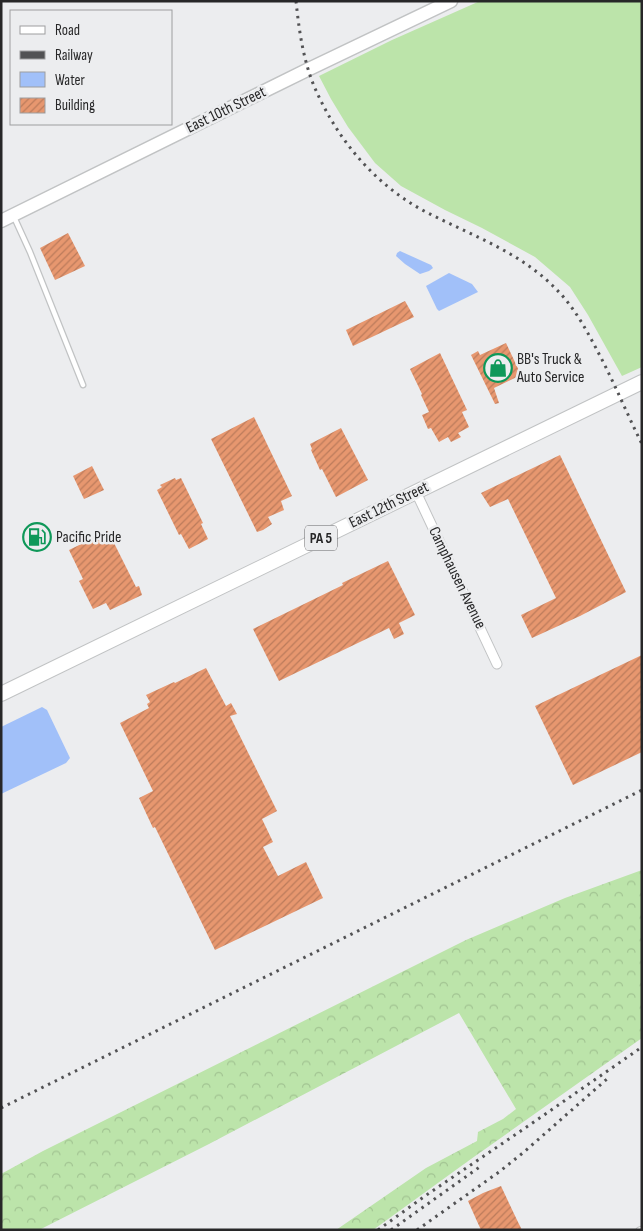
<svg xmlns="http://www.w3.org/2000/svg" width="643" height="1231" font-family="'Sofia Sans Condensed',sans-serif">
  <defs>
    <pattern id="forest-crowns" width="20" height="18" patternUnits="userSpaceOnUse" patternTransform="scale(1.25)"><rect width="20" height="18" fill="#bce4aa"/><path d="M2 6a3 3 0 1 1 6 0M12 15a3 3 0 1 1 6 0" fill="none" stroke="#a2c492"/></pattern>
    <pattern id="building-hatch" width="6" height="6" patternUnits="userSpaceOnUse" patternTransform="scale(1.25)"><rect width="6" height="6" fill="#e7976f"/><path d="M-1 1l2-2M0 6l6-6M5 7l2-2" fill="none" stroke="#bb7b5b"/></pattern>
  </defs>
  <rect width="100%" height="100%" fill="#ecedef"/>
  <path fill="#bce4aa" d="M 480,1 L 642,1 L 642,367 L 622,376 L 588,315 L 570,287 L 535,257 L 482,228 L 445,210 L 401,186 L 375,163 L 348,127 L 331,99 L 319,76 L 392,40 Z"/>
  <path fill="url(#forest-crowns)" d="M 642,870 L 642,1038 L 471,1159 L 373,1230 L 336,1230 L 426,1168 L 477,1141 L 478,1132 L 503,1119 L 516,1109 L 459,1013 L 209,1144 L 39,1230 L 1,1230 L 1,1174 L 43,1151 L 466,940 L 565,898 Z"/>
  <g fill="#a1c0f9">
    <path d="M 400,251 L 431,265 L 433,268 L 429,271 L 420,274 L 405,264 L 396,256 L 397,253 Z"/>
    <path d="M 449,273 L 472,284 L 478,292 L 439,311 L 437,309 L 426,286 Z"/>
    <path d="M 42,707 L 47,710 L 70,758 L 66,763 L 1,794 L 1,727 Z"/>
  </g>
  <g fill="url(#building-hatch)">
    <path d="M 68,233 L 85,266 L 55,280 L 40,248 Z"/>
    <path d="M 405,301 L 414,317 L 353,346 L 346,330 Z"/>
    <path d="M 506,343 L 521,375 L 494,388 L 499,403 L 495,404 L 471,355 L 478,351 L 480,355 Z"/>
    <path d="M 440,353 L 467,410 L 462,412 L 469,427 L 458,433 L 461,437 L 451,442 L 448,437 L 439,442 L 431,428 L 428,429 L 422,415 L 429,412 L 421,395 L 422,394 L 410,369 Z"/>
    <path d="M 254,417 L 292,496 L 281,501 L 284,510 L 268,517 L 272,524 L 263,530 L 257,532 L 211,439 Z"/>
    <path d="M 341,428 L 368,480 L 336,497 L 322,469 L 320,470 L 311,450 L 312,449 L 310,444 Z"/>
    <path d="M 560,455 L 626,592 L 580,616 L 532,638 L 521,615 L 556,598 L 508,499 L 490,507 L 481,493 Z"/>
    <path d="M 92,466 L 104,490 L 84,499 L 73,476 Z"/>
    <path d="M 175,478 L 176,480 L 181,478 L 203,523 L 201,524 L 208,539 L 189,549 L 181,534 L 179,535 L 157,490 L 162,487 L 160,485 Z"/>
    <path d="M 45,527 L 50,536 L 29,546 L 25,537 Z"/>
    <path d="M 108,531 L 136,587 L 139,586 L 142,595 L 110,610 L 106,603 L 93,609 L 79,581 L 83,579 L 69,550 Z"/>
    <path d="M 388,561 L 415,615 L 399,623 L 404,634 L 394,639 L 389,628 L 279,681 L 253,629 L 343,585 L 342,583 Z"/>
    <path d="M 642,655 L 642,752 L 573,785 L 535,706 Z"/>
    <path d="M 206,668 L 226,706 L 231,703 L 237,714 L 230,716 L 277,811 L 262,819 L 273,842 L 263,847 L 278,876 L 306,862 L 323,898 L 215,950 L 155,827 L 153,828 L 139,798 L 153,791 L 120,723 L 149,708 L 147,704 L 150,702 L 146,695 L 174,682 L 175,683 Z"/>
    <path d="M 501,1186 L 517,1220 L 522,1230 L 481,1230 L 476,1219 L 468,1201 L 483,1193 Z"/>
  </g>
  <g fill="none" stroke-linecap="round" stroke-linejoin="round">
    <defs>
      <g id="lane">
        <path d="M 14,217 L 30,252 L 83,385"/>
        <path d="M 639,1230 L 642,1229"/>
      </g>
      <path id="street" d="M 416,492 L 497,664"/>
      <path id="secondary" d="M 1,221 L 309,69 L 451,1"/>
      <path id="primary" d="M 1,694 L 642,382"/>
    </defs>
    <use href="#lane" stroke="#c1c3c4" stroke-width="7"/>
    <use href="#street" stroke="#c1c3c4" stroke-width="11"/>
    <use href="#secondary" stroke="#c1c3c4" stroke-width="15"/>
    <use href="#primary" stroke="#c1c3c4" stroke-width="16"/>
    <use href="#lane" stroke="#fff" stroke-width="4.5"/>
    <use href="#street" stroke="#fff" stroke-width="9"/>
    <use href="#secondary" stroke="#fff" stroke-width="12"/>
    <use href="#primary" stroke="#fff" stroke-width="14"/>
    <g stroke="#525254" stroke-width="3" stroke-dasharray="2.5 5" stroke-linecap="butt">
      <path d="M 296,1 C 299,30 303,59 314,86 C 338,142 379,190 434,216 C 476,237 520,253 554,287 C 573,305 586,329 598,352 C 614,382 627,414 642,444"/>
      <path d="M 1,1108 L 642,790"/>
      <path d="M 378,1230 L 425,1196 L 531,1124 L 642,1047"/>
      <path d="M 391,1230 L 481,1166"/>
      <path d="M 417,1230 L 499,1172 L 524,1152 L 607,1079"/>
    </g>
  </g>
  <defs>
    <symbol id="shop-ring" viewBox="-11 -11 22 22"><circle r="9.5" fill="#ecedef" stroke="#0f9859" stroke-width="1.5"/><path d="M-5-2.5h2.3a2.7 3.5 0 0 1 5.4 0H5L5.5 6h-11ZM-1.5-2.5h3a1.5 2.3 0 0 0-3 0Z" fill="#0f9859"/></symbol>
    <symbol id="fuel-ring" viewBox="-11 -11 22 22"><circle r="9.5" fill="#ecedef" stroke="#0f9859" stroke-width="1.5"/><path d="M-5.5-6h7V0h2V4h1.3V-2.5L3-4.5l.8-.8L6-3V5H2.5V1h-1V6h-7ZM-4.2-4.7v3.2H.2V-4.7Z" fill="#0f9859"/></symbol>
  </defs>
  <g fill-rule="evenodd">
    <use href="#shop-ring" x="482" y="352" width="32" height="32"/>
    <use href="#fuel-ring" x="21" y="521" width="32" height="32"/>
  </g>
  <g text-anchor="middle" dominant-baseline="central" stroke-width="5" stroke-linejoin="round" paint-order="stroke">
    <rect fill="#ecedef" stroke="#626264" stroke-width="1" x="305" y="525.5" width="32" height="25" rx="4"/>
    <g font-size="15" font-weight="bold" fill="#272728">
      <text x="321" y="538">PA 5</text>
    </g>
    <g font-size="16" fill="#272728" stroke="#ecedef">
      <text transform="translate(226 110) rotate(-26)">East 10th Street</text>
      <text transform="translate(389 505) rotate(-26)">East 12th Street</text>
      <text transform="translate(457 578) rotate(64)">Camphausen Avenue</text>
    </g>
    <g font-size="16" fill="#272728" stroke="#ecedef" text-anchor="start">
      <text x="517" y="359">BB's Truck &amp;<tspan x="517" dy="18">Auto Service</tspan></text>
      <text x="56" y="537">Pacific Pride</text>
    </g>
  </g>
  <rect width="643" height="1231" fill="none" stroke="#272728" stroke-width="5"/>
  <rect x="10" y="10" width="162" height="115" fill="#ecedef" stroke="#9d9e9f"/>
  <rect x="20" y="26" width="25" height="8" fill="#ffffff" stroke="#9d9e9f"/>
  <text x="55" y="35" font-size="15" fill="#272728">Road</text>
  <rect x="20" y="51" width="25" height="8" fill="#525254" stroke="#9d9e9f"/>
  <text x="55" y="60" font-size="15" fill="#272728">Railway</text>
  <rect x="20" y="72" width="25" height="15" fill="#a1c0f9" stroke="#9d9e9f"/>
  <text x="55" y="85" font-size="15" fill="#272728">Water</text>
  <rect x="20" y="98" width="25" height="15" fill="url(#building-hatch)" stroke="#9d9e9f"/>
  <text x="55" y="110" font-size="15" fill="#272728">Building</text>
</svg>
